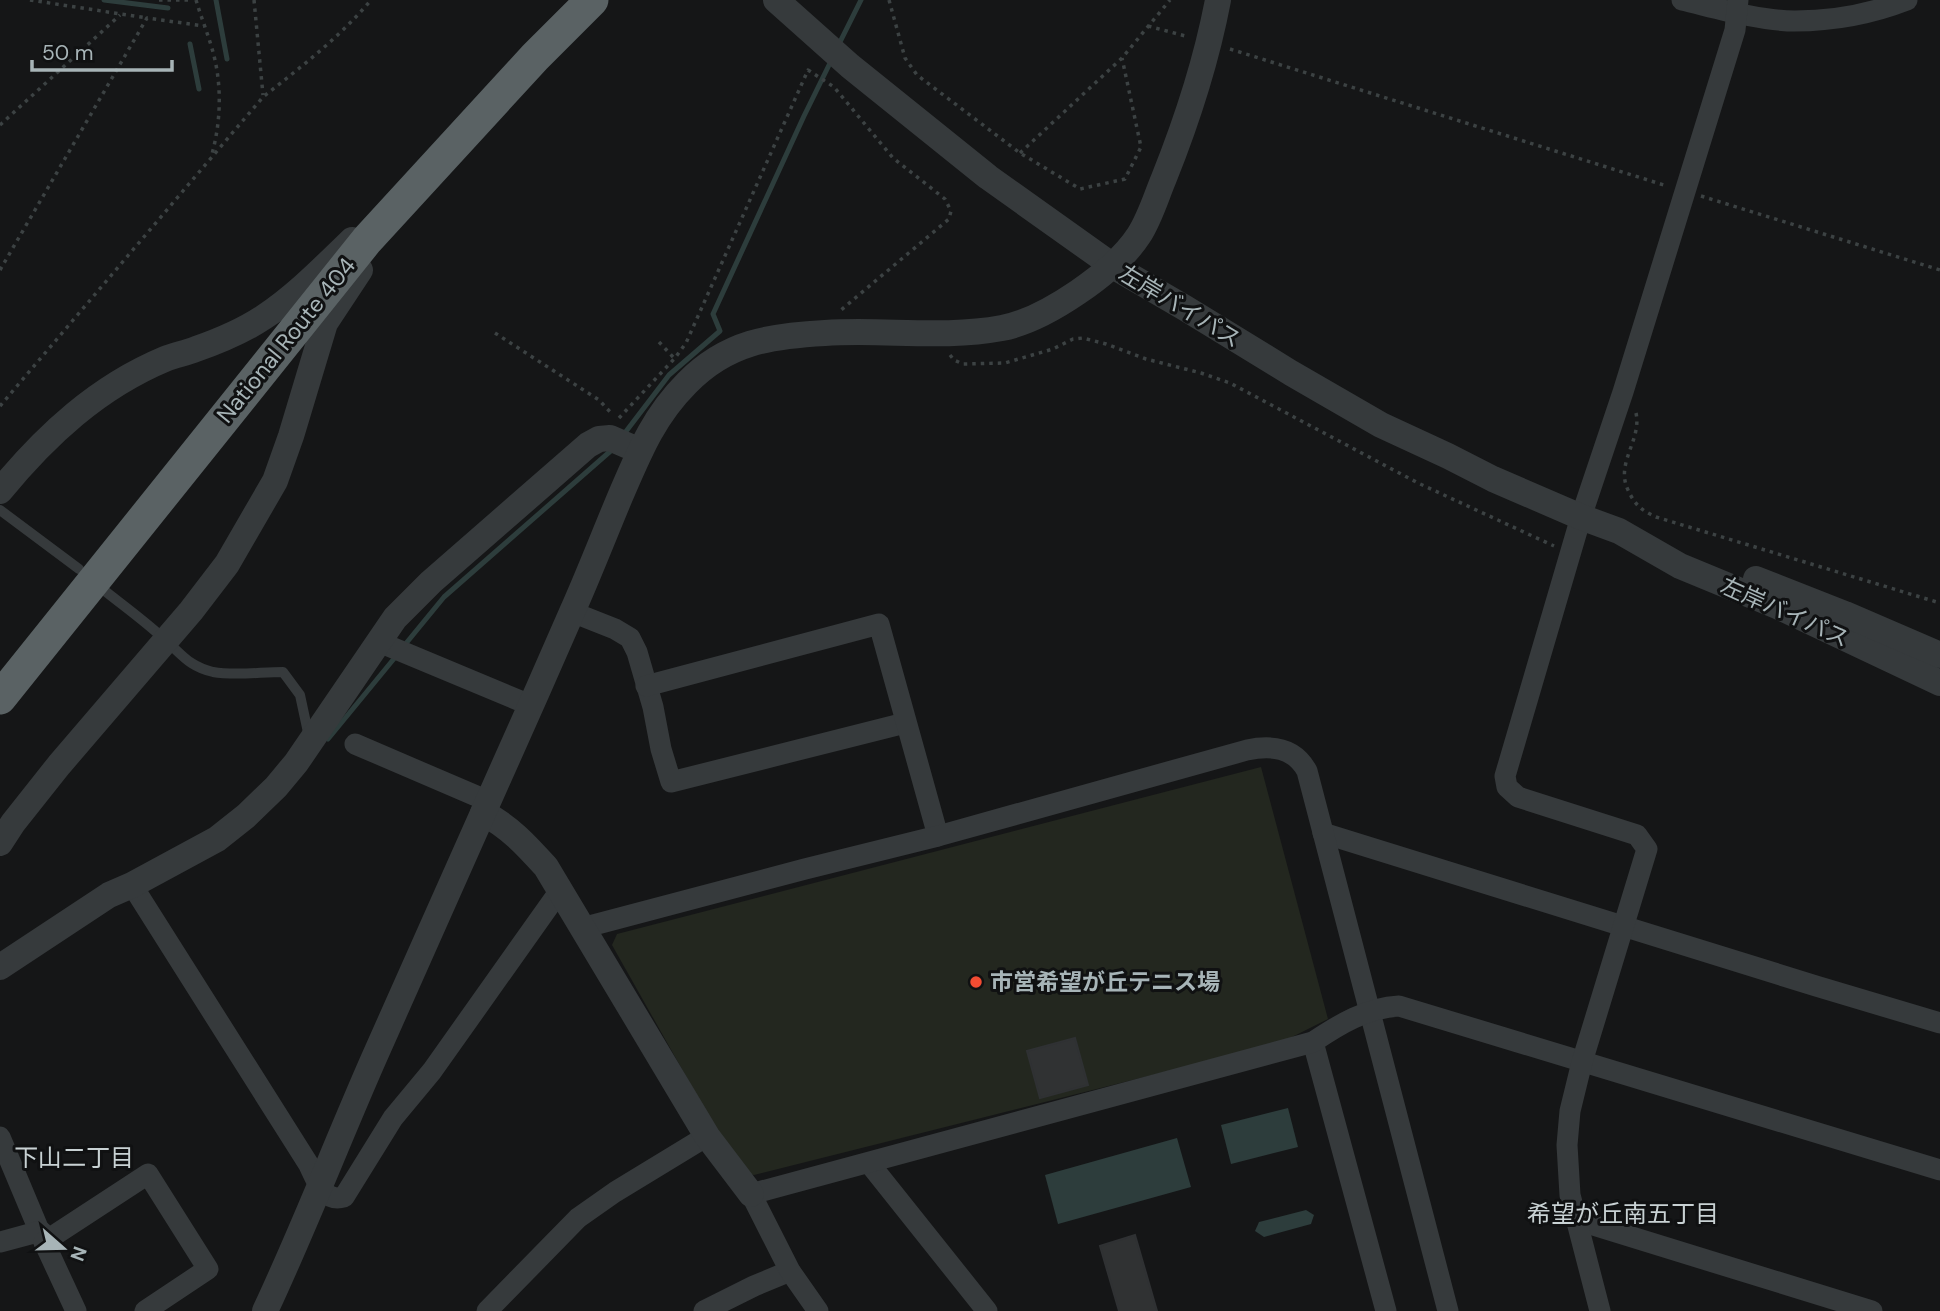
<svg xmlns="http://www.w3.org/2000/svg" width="1940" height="1311" font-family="'DM Sans','Noto Sans JP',sans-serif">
  <rect width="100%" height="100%" fill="#151617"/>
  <path fill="#23271f" d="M 1261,767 L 1328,1019 L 1280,1043 L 754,1175 L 740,1172 L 612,945 L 617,934 Z"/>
  <g fill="#2d3d3c">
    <path d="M 1288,1108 L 1298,1147 L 1231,1164 L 1221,1125 Z"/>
    <path d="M 1177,1138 L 1191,1187 L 1058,1224 L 1045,1175 Z"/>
    <path d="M 1306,1210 L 1314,1215 L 1311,1224 L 1264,1237 L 1255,1231 L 1259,1222 Z"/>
  </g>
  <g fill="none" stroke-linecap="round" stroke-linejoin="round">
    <g stroke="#2d3d3c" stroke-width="5">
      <path d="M 104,0 L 168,8"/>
      <path d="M 216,0 L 227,59"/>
      <path d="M 190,44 L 199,89"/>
      <path d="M 839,44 L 861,0"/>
      <path d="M 624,434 L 669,375 L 720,331 L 713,314 L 804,116 L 832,59"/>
      <path d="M 403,647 L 444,597 L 614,448"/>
      <path d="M 328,739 L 397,655"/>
    </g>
  </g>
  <g fill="#303233" stroke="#2f3133" stroke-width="2">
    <path d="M 1075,1038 L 1088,1085 L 1040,1098 L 1027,1051 Z"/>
    <path d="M 1135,1235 L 1157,1311 L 1119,1311 L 1100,1246 Z"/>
  </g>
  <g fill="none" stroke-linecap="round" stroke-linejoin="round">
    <g stroke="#3c4243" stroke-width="3.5" stroke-dasharray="3.5 5" stroke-linecap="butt">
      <path d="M 30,0 L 147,18"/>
      <path d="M 159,0 L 192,0"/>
      <path d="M 196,0 C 201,17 208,34 213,52 C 222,85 221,121 212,154"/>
      <path d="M 254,0 L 263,95"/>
      <path d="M 889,0 L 905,58 L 917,75 L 1020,153 L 1080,189 L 1125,179 L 1141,147 L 1122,58"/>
      <path d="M 1148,26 L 1189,37"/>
      <path d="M 1230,49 L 1667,186"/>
      <path d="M 0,125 L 120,15"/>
      <path d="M 1020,153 L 1122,58 L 1170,0"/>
      <path d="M 1701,196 L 1940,270"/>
      <path d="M 0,270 L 147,18 L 204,26"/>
      <path d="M 495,333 L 599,400 L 613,415"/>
      <path d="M 659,342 L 674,358"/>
      <path d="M 950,355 L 954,360 L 963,364 L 1005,363 L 1053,349 L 1073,339 L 1083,338 L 1106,344 L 1146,359 L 1201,373 L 1230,383 L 1418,483 L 1554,546"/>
      <path d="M 0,406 L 263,97 C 301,67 340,37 371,0"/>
      <path d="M 1636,413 C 1642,440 1615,463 1628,490 C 1635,505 1641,510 1656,517 L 1940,603"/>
      <path d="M 619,418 L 675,358 L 686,343 L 808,70 L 834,87 L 893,158 L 945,199 L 951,211 L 949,219 L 841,310"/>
    </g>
    <g stroke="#363a3c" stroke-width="10">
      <path d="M 0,510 L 79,569"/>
      <path d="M 105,591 C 125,607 146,622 164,639 C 182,654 188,666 213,672 C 235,676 261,672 283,672 L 300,695 L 309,737"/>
    </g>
    <g stroke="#363a3c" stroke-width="21">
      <path d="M 1682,0 C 1716,8 1760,21 1795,21 C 1833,21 1871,14 1907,0"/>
      <path d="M 572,612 L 615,629 L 630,638 L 637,652 L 653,707 L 661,749 L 671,782 L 905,723"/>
      <path d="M 379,642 L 530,705"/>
      <path d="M 646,686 L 879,624 L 938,836"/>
      <path d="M 355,744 L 488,801"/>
      <path d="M 1323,833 L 1816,986 L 1940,1023"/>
      <path d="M 132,885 L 309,1165 C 316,1180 324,1203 344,1197 L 393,1118 L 432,1071 L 561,889"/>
      <path d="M 582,928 L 805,869 L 938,836 L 1247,750 C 1271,745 1294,747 1307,771 L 1448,1311"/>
      <path d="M 1313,1042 L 1386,1311"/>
      <path d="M 0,1137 L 44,1242 L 76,1311"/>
      <path d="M 869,1163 L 987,1311"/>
      <path d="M 1577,1220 L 1872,1311"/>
      <path d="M 0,1242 L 41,1231"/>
      <path d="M 44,1242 L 148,1174 L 208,1269 L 145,1311"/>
      <path d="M 487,1311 L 578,1218 L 615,1192 L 707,1136"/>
      <path d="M 704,1311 L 754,1286 L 790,1271"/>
      <path d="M 818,1311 L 790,1271 L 751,1194 L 1313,1042 C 1340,1024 1366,1008 1399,1006 L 1940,1170"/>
      <path d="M 1600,1311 L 1570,1195 L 1567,1145 L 1570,1111 L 1582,1062 L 1647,849 L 1637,835 L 1518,797 L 1507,787 L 1505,776 L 1581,517 L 1623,392 L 1735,30 L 1738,0"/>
    </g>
    <g stroke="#363a3c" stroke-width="26">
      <path d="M 776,0 L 850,66 L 988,177 L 1113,266 L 1185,308 L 1291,373 L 1381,425 L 1448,456 L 1493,479 L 1581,517 L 1619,531 L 1680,566 L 1777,606 L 1940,683"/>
      <path d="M 0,491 C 46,435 98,387 165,359 C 175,355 186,353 196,349 C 219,341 243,331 264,317 C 296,296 324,267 352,240"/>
      <path d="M 1756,579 L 1845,614 L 1940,655"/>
      <path d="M 483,813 C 509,826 527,846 546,867 L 707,1136 L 751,1194"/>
      <path d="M 0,843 L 13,823 L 59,765 L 191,611 L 227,564 L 275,481 L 291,436 L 325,323 L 360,270"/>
      <path d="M 0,967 L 109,895 L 132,885 L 217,839 L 246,816 L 276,787 L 296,763 L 395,618 L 431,582 L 588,445 L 599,439 L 610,438 L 640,451"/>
      <path d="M 265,1311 C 304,1228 337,1142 374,1058 C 440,909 507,761 572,612 C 589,574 604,535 620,497 C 639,453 653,417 687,383 C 727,342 770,336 825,333 C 884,329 943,339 1002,328 C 1045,320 1115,272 1139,235 C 1150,218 1156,197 1164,178 C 1186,123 1207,58 1218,0"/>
    </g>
    <path stroke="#5a6264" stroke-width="33" d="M 0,698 L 367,240 L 535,57 L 592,0"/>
  </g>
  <circle fill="#f24c32" stroke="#101112" stroke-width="2.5" cx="976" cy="982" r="7"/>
  <g text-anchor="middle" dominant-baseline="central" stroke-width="6" stroke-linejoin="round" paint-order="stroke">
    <g font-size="23" fill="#a7b4b7" stroke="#101112">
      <text transform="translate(1180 306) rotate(31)">左岸バイパス</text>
      <text transform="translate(286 340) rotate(-51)">National Route 404</text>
      <text transform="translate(1785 612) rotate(24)">左岸バイパス</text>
    </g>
    <g font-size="23" font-weight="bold" fill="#a7b4b7" stroke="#101112" text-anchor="start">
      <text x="990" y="982">市営希望が丘テニス場</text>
    </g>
    <g font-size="24" fill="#c8d1d3" stroke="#101112">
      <text x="74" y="1157">下山二丁目</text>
      <text x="1623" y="1213">希望が丘南五丁目</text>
    </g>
  </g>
  <g transform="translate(63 1248) rotate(110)" stroke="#101112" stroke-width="5" paint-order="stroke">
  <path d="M0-5L12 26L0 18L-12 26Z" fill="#a7b4b7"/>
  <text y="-10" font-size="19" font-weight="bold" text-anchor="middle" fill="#a7b4b7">N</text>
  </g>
  <path d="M32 60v10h140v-10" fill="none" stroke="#a7b4b7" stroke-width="3.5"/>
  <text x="42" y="60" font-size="21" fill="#a7b4b7" stroke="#101112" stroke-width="5" paint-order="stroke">50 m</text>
</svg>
